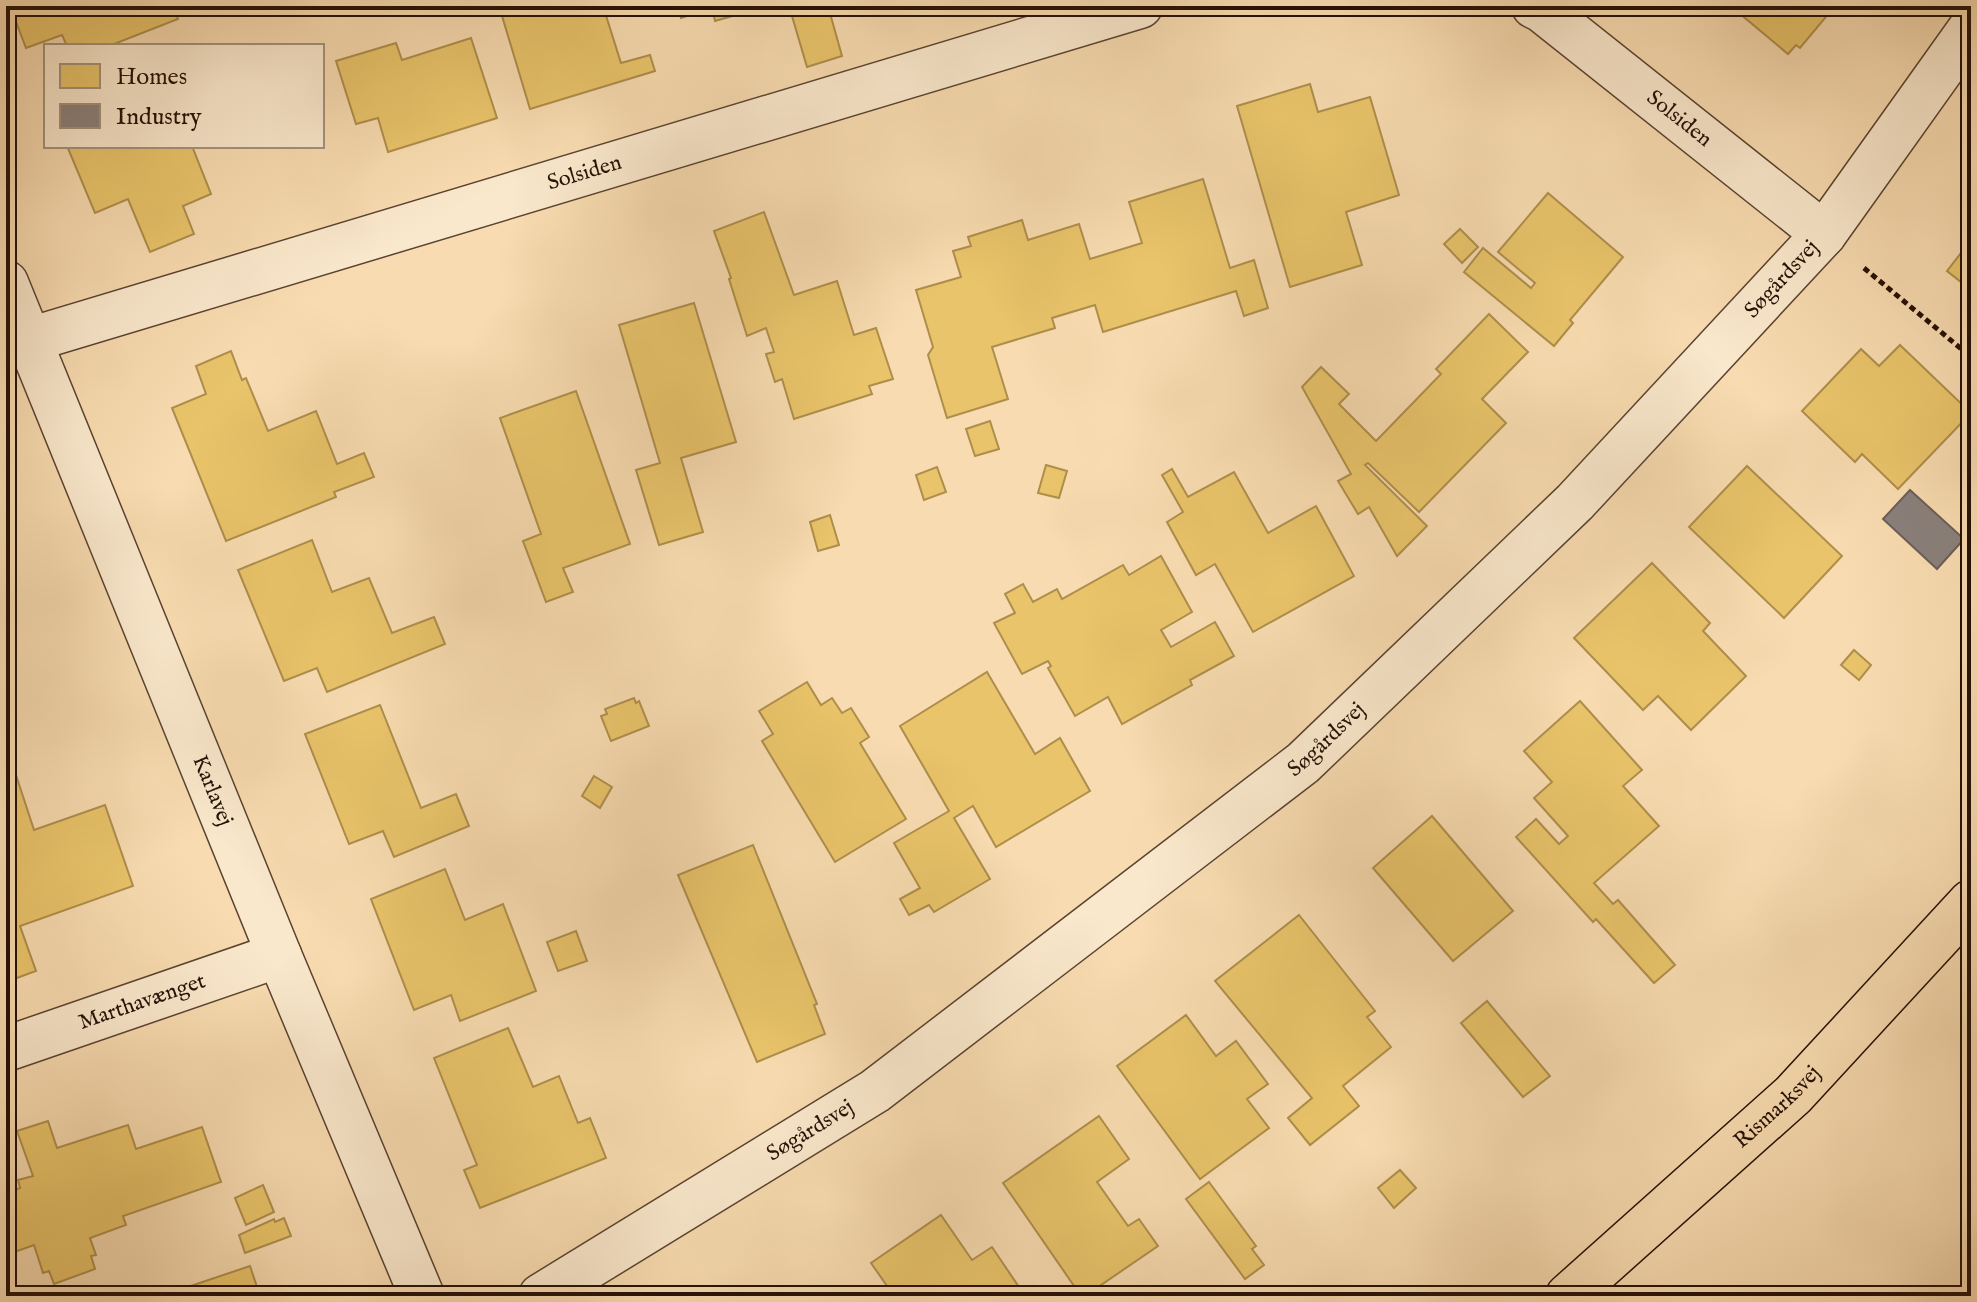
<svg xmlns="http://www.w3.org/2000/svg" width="1977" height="1302" font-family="'IM FELL English',serif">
  <rect width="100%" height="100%" fill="#f8dbb0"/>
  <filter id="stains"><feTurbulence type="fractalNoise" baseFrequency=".0025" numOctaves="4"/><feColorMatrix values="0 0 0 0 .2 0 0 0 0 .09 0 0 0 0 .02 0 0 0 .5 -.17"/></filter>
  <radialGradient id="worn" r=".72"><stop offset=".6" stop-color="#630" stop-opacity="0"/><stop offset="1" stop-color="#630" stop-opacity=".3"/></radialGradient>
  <g fill="#e9c46a" stroke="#ae8e4c" stroke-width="2">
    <path d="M 10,6 L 173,6 L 178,19 L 109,46 L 67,46 L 62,35 L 26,48 Z"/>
    <path d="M 499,6 L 603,6 L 621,63 L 650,55 L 655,71 L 530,109 Z"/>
    <path d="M 677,6 L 749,6 L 750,11 L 715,21 L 712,8 L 681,18 Z"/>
    <path d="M 789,6 L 828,6 L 842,56 L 807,67 Z"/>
    <path d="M 1744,6 L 1835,6 L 1800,48 L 1796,45 L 1788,54 L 1739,13 Z"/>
    <path d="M 471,38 L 497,118 L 388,152 L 378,118 L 356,124 L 336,61 L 396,43 L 402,60 Z"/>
    <path d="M 1310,84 L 1318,112 L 1370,97 L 1399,195 L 1346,212 L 1362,265 L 1290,287 L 1237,106 Z"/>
    <path d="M 67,146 L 192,146 L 211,194 L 183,206 L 194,234 L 150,252 L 128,199 L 95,213 Z"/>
    <path d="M 1203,179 L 1230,268 L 1254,260 L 1268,308 L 1244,316 L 1236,291 L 1103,332 L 1095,305 L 1052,318 L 1055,328 L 992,347 L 1008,399 L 947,418 L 928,355 L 933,347 L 916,290 L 961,277 L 953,251 L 971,246 L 968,237 L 1022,220 L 1028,240 L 1079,224 L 1090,259 L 1142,243 L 1129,202 Z"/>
    <path d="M 1548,193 L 1623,257 L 1570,320 L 1573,323 L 1554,346 L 1464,272 L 1483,248 L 1531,288 L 1535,283 L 1498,252 Z"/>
    <path d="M 764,212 L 794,295 L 837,281 L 854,335 L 876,328 L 893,379 L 869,386 L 872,394 L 794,419 L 782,379 L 775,382 L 766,354 L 774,352 L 766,328 L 747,336 L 729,279 L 731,278 L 714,231 Z"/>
    <path d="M 1460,229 L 1478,247 L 1462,263 L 1444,244 Z"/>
    <path d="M 1971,240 L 1971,290 L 1947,271 Z"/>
    <path d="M 694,303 L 736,442 L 681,458 L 703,532 L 659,545 L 636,470 L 660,463 L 619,325 Z"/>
    <path d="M 1489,314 L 1528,352 L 1482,399 L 1506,423 L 1419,512 L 1368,463 L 1365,465 L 1427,526 L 1397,556 L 1369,507 L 1358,514 L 1338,481 L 1351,474 L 1302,387 L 1321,367 L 1349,394 L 1339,404 L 1376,441 L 1441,374 L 1436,369 Z"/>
    <path d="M 1900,345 L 1971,413 L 1898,489 L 1862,454 L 1855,462 L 1802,411 L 1861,349 L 1879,366 Z"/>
    <path d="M 231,351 L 242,380 L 246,378 L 268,431 L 316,411 L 337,464 L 364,453 L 374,477 L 334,492 L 336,497 L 226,541 L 172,408 L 206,394 L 196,366 Z"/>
    <path d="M 576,391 L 630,544 L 563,568 L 573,592 L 546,602 L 523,541 L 541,534 L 500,418 Z"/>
    <path d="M 990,421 L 999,449 L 975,456 L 966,429 Z"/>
    <path d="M 1046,465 L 1067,471 L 1059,498 L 1038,493 Z"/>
    <path d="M 1747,466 L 1842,556 L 1784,618 L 1689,527 Z"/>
    <path d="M 937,467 L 946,492 L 924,500 L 916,475 Z"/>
    <path d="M 1172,469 L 1188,497 L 1234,472 L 1268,533 L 1316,506 L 1354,576 L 1253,632 L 1215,564 L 1196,575 L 1167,522 L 1183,512 L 1162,475 Z"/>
    <path d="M 830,515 L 839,545 L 818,551 L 810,522 Z"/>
    <path d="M 312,540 L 332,592 L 369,578 L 392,633 L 434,617 L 445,644 L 327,692 L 317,668 L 284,681 L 238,570 Z"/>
    <path d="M 1161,556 L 1192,612 L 1161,630 L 1171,647 L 1215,622 L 1234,656 L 1190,680 L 1192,685 L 1122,724 L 1108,697 L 1075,716 L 1048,668 L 1051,666 L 1048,661 L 1022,674 L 994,623 L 1015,613 L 1005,594 L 1023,584 L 1033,602 L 1057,589 L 1062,599 L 1123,565 L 1129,575 Z"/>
    <path d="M 1652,563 L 1710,623 L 1703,631 L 1746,676 L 1691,730 L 1658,696 L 1643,710 L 1574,638 Z"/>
    <path d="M 1854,650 L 1871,665 L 1859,680 L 1841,665 Z"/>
    <path d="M 987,672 L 1035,754 L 1060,738 L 1090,791 L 996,847 L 973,806 L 954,818 L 990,879 L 934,912 L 929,905 L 909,915 L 900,899 L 920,888 L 894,843 L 949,811 L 900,726 Z"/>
    <path d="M 807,682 L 821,705 L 832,698 L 842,713 L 851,708 L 869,737 L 860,743 L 906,819 L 835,862 L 762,741 L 773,734 L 759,711 Z"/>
    <path d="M 634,698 L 636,703 L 639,701 L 649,726 L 611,741 L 601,716 L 607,714 L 605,709 Z"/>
    <path d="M 1580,701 L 1642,770 L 1623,786 L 1659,826 L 1594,883 L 1613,904 L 1618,900 L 1675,965 L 1654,983 L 1596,919 L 1593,922 L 1516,837 L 1536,819 L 1559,844 L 1568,836 L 1534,798 L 1552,782 L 1524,751 Z"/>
    <path d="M 380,705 L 421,808 L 456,794 L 469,826 L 394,857 L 383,831 L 349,844 L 305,734 Z"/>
    <path d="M 16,775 L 34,830 L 105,805 L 133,886 L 20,926 L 36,971 L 6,982 L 6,778 Z"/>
    <path d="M 594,776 L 612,787 L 600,808 L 582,796 Z"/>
    <path d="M 1432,816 L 1513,911 L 1453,961 L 1373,868 Z"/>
    <path d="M 753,845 L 817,1004 L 814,1005 L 825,1034 L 757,1062 L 678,875 Z"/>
    <path d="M 445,869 L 465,920 L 503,904 L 536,991 L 460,1021 L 451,995 L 414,1010 L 371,899 Z"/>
    <path d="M 1299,915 L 1375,1011 L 1367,1017 L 1391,1047 L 1343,1086 L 1359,1106 L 1310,1145 L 1288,1118 L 1312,1098 L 1215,981 Z"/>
    <path d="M 576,931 L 587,961 L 558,971 L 547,942 Z"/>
    <path d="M 1487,1001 L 1550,1076 L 1523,1097 L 1461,1023 Z"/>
    <path d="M 1186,1015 L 1216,1056 L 1236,1041 L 1268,1084 L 1247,1099 L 1269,1128 L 1200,1179 L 1117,1066 Z"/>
    <path d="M 508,1028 L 533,1087 L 559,1076 L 578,1123 L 590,1118 L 606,1158 L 480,1208 L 464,1170 L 477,1165 L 434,1058 Z"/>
    <path d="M 1099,1116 L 1129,1159 L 1097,1182 L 1128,1226 L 1139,1219 L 1158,1246 L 1085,1296 L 1081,1296 L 1003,1183 Z"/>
    <path d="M 48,1121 L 57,1148 L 128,1125 L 136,1149 L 202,1127 L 221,1182 L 123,1216 L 126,1225 L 90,1238 L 96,1255 L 91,1256 L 95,1269 L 54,1284 L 49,1271 L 43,1273 L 34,1245 L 6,1255 L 6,1193 L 20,1188 L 18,1180 L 33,1176 L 17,1131 Z"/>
    <path d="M 1400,1170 L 1416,1188 L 1394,1208 L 1378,1188 Z"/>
    <path d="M 1209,1182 L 1256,1246 L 1252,1249 L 1264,1265 L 1245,1279 L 1186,1199 Z"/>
    <path d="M 263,1185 L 274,1212 L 246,1225 L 235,1198 Z"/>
    <path d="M 941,1215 L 972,1260 L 992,1247 L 1025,1296 L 894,1296 L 871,1263 Z"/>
    <path d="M 284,1218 L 291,1236 L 245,1253 L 239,1235 L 274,1219 L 275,1222 Z"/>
    <path d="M 250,1266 L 260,1296 L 161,1296 Z"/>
  </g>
  <path fill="#8a817c" stroke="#6c5f59" stroke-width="2" d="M 1910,490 L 1964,539 L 1937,569 L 1883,519 Z"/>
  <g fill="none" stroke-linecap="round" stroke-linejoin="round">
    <defs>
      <g id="minor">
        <path id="s1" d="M 1534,6 L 1542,10 L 1824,234"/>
        <path id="s2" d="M 6,283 L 279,955 L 422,1296"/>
        <path id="s3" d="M 6,347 L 1140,6"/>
        <path id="s4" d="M 6,1049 L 279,955"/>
        <path id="s5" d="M 541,1296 L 875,1091 L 1303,763 L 1575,502 L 1824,234 L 1971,28"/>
      </g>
      <g id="major">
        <path id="s6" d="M 1568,1296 L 1793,1095 L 1971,902"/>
      </g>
    </defs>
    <use href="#minor" stroke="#5a4330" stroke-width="47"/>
    <use href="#major" stroke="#251006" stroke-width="47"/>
    <path stroke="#251006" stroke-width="5" stroke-dasharray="6 4" stroke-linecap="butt" d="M 1864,268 L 1971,357"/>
    <use href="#minor" stroke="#fae8cc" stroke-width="44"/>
    <use href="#major" stroke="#f8dbb0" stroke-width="44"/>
  </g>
  <g text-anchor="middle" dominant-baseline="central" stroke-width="8" stroke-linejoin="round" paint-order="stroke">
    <g font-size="22" fill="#251006" stroke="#fae8cc">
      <text stroke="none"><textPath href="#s1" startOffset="184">Solsiden</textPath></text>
      <text stroke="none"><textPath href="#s3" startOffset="604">Solsiden</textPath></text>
      <text stroke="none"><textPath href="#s5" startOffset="1612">Søgårdsvej</textPath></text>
      <text stroke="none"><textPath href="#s5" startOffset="964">Søgårdsvej</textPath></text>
      <text stroke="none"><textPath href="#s2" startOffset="548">Karlavej</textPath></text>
      <text stroke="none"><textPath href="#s4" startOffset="144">Marthavænget</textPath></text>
      <text stroke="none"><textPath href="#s6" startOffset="282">Rismarksvej</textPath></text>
      <text stroke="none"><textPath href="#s5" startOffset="316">Søgårdsvej</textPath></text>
    </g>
  </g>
  <rect width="1977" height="1302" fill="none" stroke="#f8dbb0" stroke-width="32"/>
  <rect x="8" y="8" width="1961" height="1286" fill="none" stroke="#251006" stroke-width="4"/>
  <rect x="16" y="16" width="1945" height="1270" fill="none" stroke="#251006" stroke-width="2"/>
  <rect x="44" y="44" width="280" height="104" fill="#fae8cc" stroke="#a5927d" stroke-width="2"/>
  <rect x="60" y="64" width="40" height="24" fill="#e9c46a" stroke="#a5927d" stroke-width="2"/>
  <text x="116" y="84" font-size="24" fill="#251006">Homes</text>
  <rect x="60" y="104" width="40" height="24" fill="#8a817c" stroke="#a5927d" stroke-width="2"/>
  <text x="116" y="124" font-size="24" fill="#251006">Industry</text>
  <rect width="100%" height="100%" filter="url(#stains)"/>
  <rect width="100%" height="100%" fill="url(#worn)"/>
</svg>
